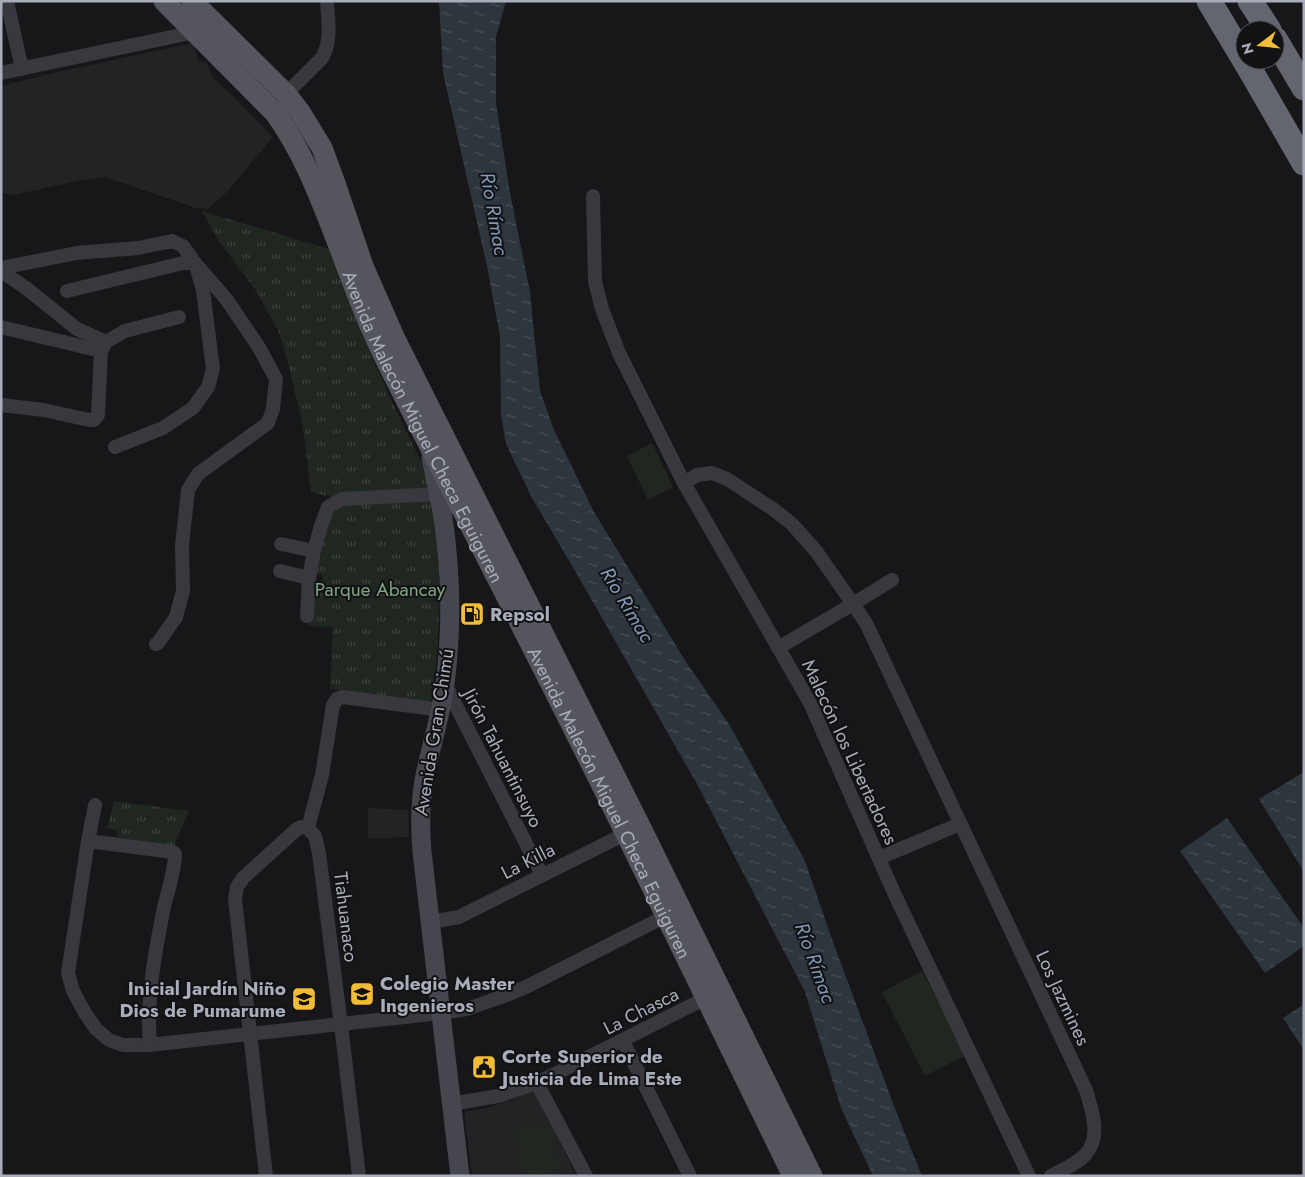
<svg xmlns="http://www.w3.org/2000/svg" width="1305" height="1177" font-family="Jost,sans-serif">
  <defs>
    <pattern id="park-tufts" width="24" height="20" patternUnits="userSpaceOnUse" patternTransform="scale(1.25)"><rect width="24" height="20" fill="#1f2720"/><path d="M3 7l-1-3M5 7V3M7 7l1-3M15 17l-1-3M17 17v-4M19 17l1-3" fill="none" stroke="#3d443e"/></pattern>
    <pattern id="water-ripples" width="26" height="14" patternUnits="userSpaceOnUse" patternTransform="scale(1.25)"><rect width="26" height="14" fill="#2d353d"/><path d="M2 4q2-2 4 0t4 0M15 11q2-2 4 0t4 0" fill="none" stroke="#495057"/></pattern>
  </defs>
  <rect width="100%" height="100%" fill="#171719"/>
  <g fill="#232326">
    <path d="M 193,43 L 199,62 L 206,62 L 213,78 L 230,93 L 273,137 L 227,192 L 208,209 L 196,208 L 105,177 L 77,181 L 13,195 L 1,193 L 1,86 L 53,73 Z"/>
    <path d="M 368,808 L 408,810 L 409,837 L 368,839 Z"/>
    <path d="M 536,1091 L 576,1176 L 472,1176 L 464,1112 L 487,1108 Z"/>
  </g>
  <g fill="#1f2720">
    <path d="M 652,443 L 673,487 L 648,500 L 627,456 Z"/>
    <path d="M 922,971 L 966,1055 L 925,1076 L 882,992 Z"/>
    <path d="M 547,1123 L 560,1168 L 535,1176 L 526,1176 L 513,1133 Z"/>
  </g>
  <g fill="url(#park-tufts)">
    <path d="M 202,211 L 329,249 L 365,341 L 391,400 L 413,445 L 422,464 L 430,492 L 437,547 L 440,591 L 437,656 L 431,702 L 330,689 L 333,627 L 308,626 L 323,576 L 316,574 L 335,498 L 311,492 L 303,427 L 290,371 L 279,332 L 255,289 L 218,240 Z"/>
    <path d="M 114,801 L 189,811 L 172,850 L 119,843 L 117,830 L 107,828 Z"/>
  </g>
  <g fill="url(#water-ripples)">
    <path d="M 439,1 L 506,1 L 496,37 L 496,103 L 510,193 L 530,292 L 540,391 L 554,430 L 594,512 L 686,662 L 729,724 L 805,861 L 833,942 L 897,1114 L 922,1176 L 873,1176 L 841,1108 L 805,992 L 697,784 L 574,569 L 532,498 L 506,444 L 501,415 L 500,336 L 487,266 L 443,73 Z"/>
    <path d="M 1304,772 L 1304,872 L 1259,799 Z"/>
    <path d="M 1227,818 L 1304,928 L 1304,946 L 1265,973 L 1180,851 Z"/>
    <path d="M 1304,1004 L 1304,1050 L 1283,1018 Z"/>
  </g>
  <g fill="none" stroke-linecap="round" stroke-linejoin="round">
    <g stroke="#38383e" stroke-width="14">
      <path d="M 7,1 L 22,69"/>
      <path d="M 1,73 L 200,31"/>
      <path d="M 286,94 L 322,58 C 332,41 328,20 327,1"/>
      <path d="M 593,196 L 595,281 L 602,309 L 619,353 L 684,483 L 810,703 L 895,895 L 1029,1176"/>
      <path d="M 1,268 L 77,253 L 138,248 L 172,241 L 183,246 L 195,263 L 227,300 L 260,349 L 276,379 L 273,409 L 268,423 L 198,474 L 188,490 L 182,545 L 183,591 L 176,617 L 158,643 L 156,644"/>
      <path d="M 1,271 L 26,288 L 77,329 L 106,342"/>
      <path d="M 67,291 L 183,263 L 195,263"/>
      <path d="M 1,327 L 101,351"/>
      <path d="M 1,405 L 44,410 L 89,420 L 94,420 L 98,415 L 101,351 L 106,342 L 125,331 L 179,317"/>
      <path d="M 115,447 L 163,428 L 193,408 L 208,387 L 213,369 L 203,290 L 197,269"/>
      <path d="M 684,483 L 697,475 L 712,473 L 727,479 L 773,509 L 792,524 L 816,551 L 853,604 L 866,623 L 1086,1090 C 1092,1111 1102,1137 1085,1155 C 1077,1164 1062,1170 1051,1176"/>
      <path d="M 281,544 L 314,551"/>
      <path d="M 280,571 L 309,578"/>
      <path d="M 307,616 L 309,578 L 314,551 L 321,526 L 328,507 L 342,499 L 438,494"/>
      <path d="M 778,648 L 853,604 L 892,580"/>
      <path d="M 445,684 L 542,875"/>
      <path d="M 95,805 L 88,841 L 68,973 L 73,991 L 85,1013 L 96,1029 L 109,1040 L 123,1045 L 145,1045 L 158,1044 L 441,1013 L 467,1009 L 504,996 L 526,987 L 666,916"/>
      <path d="M 88,841 L 173,852 L 175,854 C 175,870 168,890 164,907 C 155,952 146,999 150,1045"/>
      <path d="M 879,858 L 960,824"/>
      <path d="M 431,922 L 459,917 L 633,830"/>
      <path d="M 623,1041 L 690,1176"/>
      <path d="M 537,1083 L 586,1176"/>
      <path d="M 451,1104 L 498,1096 L 537,1083 L 706,998"/>
      <path d="M 266,1176 L 235,899 L 237,887 L 243,878 L 297,829 L 301,827 L 308,828"/>
      <path d="M 359,1176 L 341,1025 L 319,853 L 315,836 L 308,828 L 322,775 L 333,705 L 337,699 L 343,697 L 441,710"/>
    </g>
    <path stroke="#46474e" stroke-width="19" d="M 431,458 C 435,478 440,498 443,518 C 451,572 452,630 445,684 C 441,717 430,748 424,780 C 420,804 420,828 422,852 L 460,1176"/>
    <g stroke="#54555d" stroke-width="21">
      <path id="s1" d="M 164,1 L 275,113 C 304,153 321,200 339,246 C 355,289 371,332 392,372 C 470,526 550,679 626,834 C 682,948 737,1062 793,1176"/>
      <path d="M 192,1 L 286,94 L 300,112 L 322,148 L 336,186 L 363,266 L 395,339 L 640,826 L 812,1176"/>
    </g>
    <g stroke="#64666f" stroke-width="25">
      <path d="M 1209,1 L 1248,66 L 1304,163"/>
      <path d="M 1250,1 L 1269,30"/>
      <path d="M 1275,39 L 1304,88"/>
    </g>
  </g>
  <defs>
    <symbol id="fuel-square" viewBox="-11 -11 22 22"><rect x="-9" y="-9" width="18" height="18" rx="4" fill="#f2bd36" stroke="#121214"/><path d="M-5.5-6h7V0h2V4h1.3V-2.5L3-4.5l.8-.8L6-3V5H2.5V1h-1V6h-7ZM-4.2-4.7v3.2H.2V-4.7Z" fill="#111"/></symbol>
    <symbol id="school-square" viewBox="-11 -11 22 22"><rect x="-9" y="-9" width="18" height="18" rx="4" fill="#f2bd36" stroke="#121214"/><path d="M0-5L7-2L0 1L-7-2ZM-4 1L0 2.5L4 1V4Q0 6-4 4Z" fill="#111"/></symbol>
    <symbol id="civic-square" viewBox="-11 -11 22 22"><rect x="-9" y="-9" width="18" height="18" rx="4" fill="#f2bd36" stroke="#121214"/><path d="M-.6-6.5H3V-4.5H.6V-3L4-1V1h2V6H-6V1h2V-1L-.6-3ZM-1.2 2.5V6h2.4V2.5Z" fill="#111"/></symbol>
  </defs>
  <g fill-rule="evenodd">
    <use href="#fuel-square" x="458" y="600" width="28" height="28"/>
    <use href="#school-square" x="348" y="980" width="28" height="28"/>
    <use href="#school-square" x="290" y="985" width="28" height="28"/>
    <use href="#civic-square" x="470" y="1053" width="28" height="28"/>
  </g>
  <g text-anchor="middle" dominant-baseline="central" stroke-width="4" stroke-linejoin="round" paint-order="stroke">
    <g font-size="19" fill="#a9adb9" stroke="#121214">
      <text stroke="none"><textPath href="#s1" startOffset="505">Avenida Malecón Miguel Checa Eguiguren</textPath></text>
      <text transform="translate(434 732) rotate(-81)">Avenida Gran Chimú</text>
      <text transform="translate(850 752) rotate(65)">Malecón los Libertadores</text>
      <text transform="translate(503 758) rotate(63)">Jirón Tahuantinsuyo</text>
      <text stroke="none"><textPath href="#s1" startOffset="925">Avenida Malecón Miguel Checa Eguiguren</textPath></text>
      <text transform="translate(528 861) rotate(-27)">La Killa</text>
      <text transform="translate(346 917) rotate(83)">Tiahuanaco</text>
      <text transform="translate(1063 998) rotate(65)">Los Jazmines</text>
      <text transform="translate(641 1011) rotate(-27)">La Chasca</text>
    </g>
    <g font-size="19" fill="#80a484" stroke="#121214">
      <text x="380" y="589">Parque Abancay</text>
    </g>
    <g font-size="19" font-weight="bold" fill="#a9adb9" stroke="#121214" text-anchor="start">
      <text x="490" y="614">Repsol</text>
      <text x="380" y="983">Colegio Master<tspan x="380" dy="22">Ingenieros</tspan></text>
      <text x="286" y="988" text-anchor="end">Inicial Jardín Niño<tspan x="286" dy="22">Dios de Pumarume</tspan></text>
      <text x="502" y="1056">Corte Superior de<tspan x="502" dy="22">Justicia de Lima Este</tspan></text>
    </g>
    <g font-size="20" font-style="italic" fill="#8099b4" stroke="#121214">
      <text transform="translate(494 214) rotate(80)">Río Rímac</text>
      <text transform="translate(627 605) rotate(59)">Río Rímac</text>
      <text transform="translate(815 963) rotate(70)">Río Rímac</text>
    </g>
  </g>
  <rect width="1305" height="1177" fill="none" stroke="#a9adb9" stroke-width="5"/>
  <g transform="translate(1260 45) rotate(254)"><circle r="24" fill="#121214" stroke="#4e5056"/>
  <path d="M0-4L9 19L0 12L-9 19Z" fill="#f2bd36"/>
  <text y="-8" font-size="14" font-weight="bold" text-anchor="middle" fill="#a9adb9">N</text>
  </g>
</svg>
